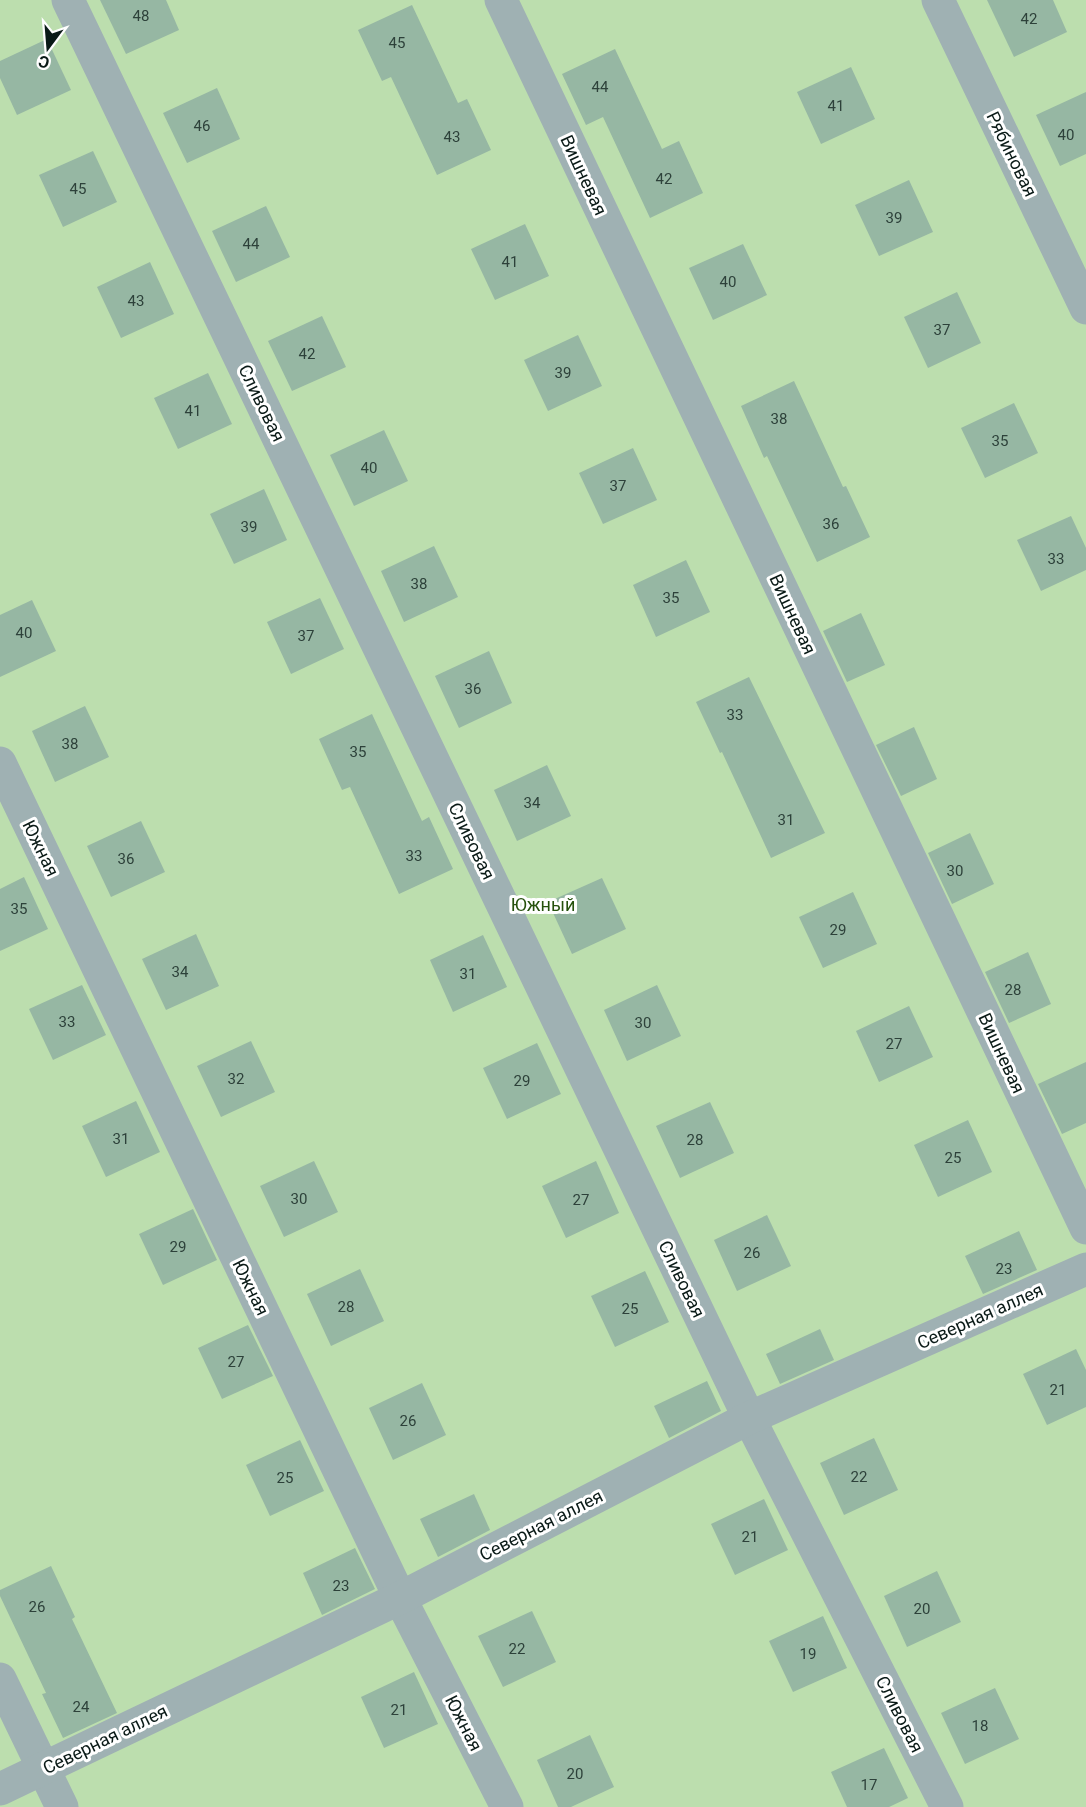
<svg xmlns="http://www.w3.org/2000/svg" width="1086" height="1807" font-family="Roboto,sans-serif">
  <rect width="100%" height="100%" fill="#c9f4ea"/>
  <rect fill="#bcdeae" x="0" y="0" width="1086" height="1807"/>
  <g fill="#96b7a3">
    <path d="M 100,0 L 166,0 L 179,30 L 126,54 Z"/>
    <path d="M 987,0 L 1053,0 L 1067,32 L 1014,57 Z"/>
    <path d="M 412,5 L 458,103 L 467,99 L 491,150 L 437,175 L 391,77 L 382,81 L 358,30 Z"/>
    <path d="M 47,39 L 71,90 L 17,115 L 0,78 L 0,61 Z"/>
    <path d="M 615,49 L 662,149 L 679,141 L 703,193 L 650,218 L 603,117 L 586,125 L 562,74 Z"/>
    <path d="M 851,67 L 875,119 L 821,144 L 797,92 Z"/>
    <path d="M 217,88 L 240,139 L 187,163 L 163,113 Z"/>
    <path d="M 1086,92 L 1086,154 L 1060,166 L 1036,115 Z"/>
    <path d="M 93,151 L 117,202 L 63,227 L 39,175 Z"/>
    <path d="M 909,180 L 933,232 L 879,256 L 855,205 Z"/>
    <path d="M 266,206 L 290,257 L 236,282 L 212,231 Z"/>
    <path d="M 525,224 L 549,276 L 495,300 L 471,249 Z"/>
    <path d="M 743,244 L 767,295 L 713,320 L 689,268 Z"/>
    <path d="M 150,262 L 174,314 L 121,338 L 97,287 Z"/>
    <path d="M 957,292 L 981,343 L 928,368 L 904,317 Z"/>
    <path d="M 322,316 L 346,367 L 292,391 L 268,341 Z"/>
    <path d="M 578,335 L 602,386 L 548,411 L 524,360 Z"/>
    <path d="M 208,373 L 232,424 L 178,449 L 154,398 Z"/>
    <path d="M 794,381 L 843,487 L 846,486 L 870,537 L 817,562 L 767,456 L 764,458 L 741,406 Z"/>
    <path d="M 1014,403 L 1038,453 L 985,478 L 961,428 Z"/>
    <path d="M 384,430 L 408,481 L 354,506 L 330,455 Z"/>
    <path d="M 633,448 L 657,500 L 603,524 L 579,473 Z"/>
    <path d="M 264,489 L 287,540 L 234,564 L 210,514 Z"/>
    <path d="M 1071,516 L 1086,548 L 1086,570 L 1041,591 L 1017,540 Z"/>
    <path d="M 434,546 L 458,597 L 404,622 L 381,571 Z"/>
    <path d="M 686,560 L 710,612 L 656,637 L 633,585 Z"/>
    <path d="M 320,598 L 344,649 L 291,674 L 267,622 Z"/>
    <path d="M 32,600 L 56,651 L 0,677 L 0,615 Z"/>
    <path d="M 861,613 L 885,665 L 847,682 L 823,631 Z"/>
    <path d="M 489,651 L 512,703 L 459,728 L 435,676 Z"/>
    <path d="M 749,677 L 825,833 L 771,858 L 722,752 L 720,753 L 696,702 Z"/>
    <path d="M 85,706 L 109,757 L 55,782 L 32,731 Z"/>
    <path d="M 372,714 L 422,821 L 429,817 L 453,869 L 399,894 L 350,787 L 342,790 L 319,739 Z"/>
    <path d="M 914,727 L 937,779 L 901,796 L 876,745 Z"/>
    <path d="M 547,765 L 571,816 L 517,841 L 494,790 Z"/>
    <path d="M 141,821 L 165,872 L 111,897 L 87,846 Z"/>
    <path d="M 970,833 L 994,884 L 952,904 L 928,853 Z"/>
    <path d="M 24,877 L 48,929 L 0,951 L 0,889 Z"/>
    <path d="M 602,878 L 626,929 L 572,954 L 548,902 Z"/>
    <path d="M 853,892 L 877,944 L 823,968 L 799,917 Z"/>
    <path d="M 196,934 L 219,986 L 166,1010 L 142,959 Z"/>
    <path d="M 483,935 L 507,987 L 453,1012 L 430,960 Z"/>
    <path d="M 1028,952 L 1051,1004 L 1009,1023 L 985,972 Z"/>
    <path d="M 82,985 L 106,1035 L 53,1060 L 29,1009 Z"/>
    <path d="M 657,985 L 681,1036 L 627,1061 L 604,1010 Z"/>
    <path d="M 909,1006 L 933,1057 L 879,1082 L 856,1031 Z"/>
    <path d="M 251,1041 L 275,1092 L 221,1117 L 197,1066 Z"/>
    <path d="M 537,1043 L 561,1094 L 507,1119 L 483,1068 Z"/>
    <path d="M 1086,1062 L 1086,1123 L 1062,1134 L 1038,1084 Z"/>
    <path d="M 136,1101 L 160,1152 L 106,1177 L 82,1126 Z"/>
    <path d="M 710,1102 L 734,1153 L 680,1178 L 656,1126 Z"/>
    <path d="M 968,1120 L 992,1172 L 938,1197 L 914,1145 Z"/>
    <path d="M 314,1161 L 338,1212 L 284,1237 L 260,1186 Z"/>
    <path d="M 596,1161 L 619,1213 L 566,1238 L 542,1186 Z"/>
    <path d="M 193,1209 L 217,1260 L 163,1285 L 139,1234 Z"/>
    <path d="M 767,1215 L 791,1266 L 737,1291 L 714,1240 Z"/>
    <path d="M 1019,1231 L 1037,1270 L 983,1294 L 965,1256 Z"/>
    <path d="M 360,1269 L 384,1321 L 331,1346 L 307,1294 Z"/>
    <path d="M 645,1271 L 669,1322 L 615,1347 L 591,1296 Z"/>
    <path d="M 248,1325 L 273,1376 L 222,1399 L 198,1348 Z"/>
    <path d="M 820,1329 L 834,1360 L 780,1384 L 766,1354 Z"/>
    <path d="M 1076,1349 L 1086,1370 L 1086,1407 L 1047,1425 L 1023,1374 Z"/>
    <path d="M 707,1381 L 721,1411 L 669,1438 L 654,1406 Z"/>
    <path d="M 422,1383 L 446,1435 L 393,1460 L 369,1408 Z"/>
    <path d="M 874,1438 L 898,1490 L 844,1515 L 820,1463 Z"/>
    <path d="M 300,1440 L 324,1491 L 270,1516 L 246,1465 Z"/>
    <path d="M 474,1494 L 490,1530 L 438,1557 L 420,1519 Z"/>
    <path d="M 764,1499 L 788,1550 L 735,1575 L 711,1524 Z"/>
    <path d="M 355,1548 L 375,1589 L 322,1615 L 303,1573 Z"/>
    <path d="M 51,1566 L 75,1617 L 72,1619 L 117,1713 L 63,1738 L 42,1694 L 46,1693 L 0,1596 L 0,1590 Z"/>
    <path d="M 937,1571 L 961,1622 L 907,1647 L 884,1596 Z"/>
    <path d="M 532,1611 L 556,1662 L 503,1687 L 478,1636 Z"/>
    <path d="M 823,1616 L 847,1668 L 793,1692 L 769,1641 Z"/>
    <path d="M 414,1672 L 438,1724 L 384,1748 L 361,1697 Z"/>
    <path d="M 995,1688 L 1019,1739 L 965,1764 L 941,1713 Z"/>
    <path d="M 590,1735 L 614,1787 L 571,1807 L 558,1807 L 537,1760 Z"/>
    <path d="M 884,1748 L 908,1798 L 889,1807 L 847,1807 L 831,1772 Z"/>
  </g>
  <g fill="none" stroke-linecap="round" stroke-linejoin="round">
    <g stroke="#9fb1b3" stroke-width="33">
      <path d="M 68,0 L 749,1418 L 947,1807"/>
      <path d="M 501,0 L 1086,1228"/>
      <path d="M 938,0 L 1086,308"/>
      <path d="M 0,763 L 400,1598 L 507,1807"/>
      <path d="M 0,1679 L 62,1807"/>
      <path d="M 0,1789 L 400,1598 L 749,1418 L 1086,1269"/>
    </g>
  </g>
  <g text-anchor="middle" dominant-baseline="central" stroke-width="6" stroke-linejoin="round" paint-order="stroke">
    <g font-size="15" fill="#2d413a">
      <text x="141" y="16">48</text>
      <text x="1029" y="19">42</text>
      <text x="397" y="43">45</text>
      <text x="600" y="87">44</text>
      <text x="836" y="106">41</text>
      <text x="202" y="126">46</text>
      <text x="1066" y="135">40</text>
      <text x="452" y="137">43</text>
      <text x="664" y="179">42</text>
      <text x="78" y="189">45</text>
      <text x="894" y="218">39</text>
      <text x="251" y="244">44</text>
      <text x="510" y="262">41</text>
      <text x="728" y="282">40</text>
      <text x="136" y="301">43</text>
      <text x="942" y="330">37</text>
      <text x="307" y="354">42</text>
      <text x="563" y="373">39</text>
      <text x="193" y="411">41</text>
      <text x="779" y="419">38</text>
      <text x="1000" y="441">35</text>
      <text x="369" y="468">40</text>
      <text x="618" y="486">37</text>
      <text x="831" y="524">36</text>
      <text x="249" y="527">39</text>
      <text x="1056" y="559">33</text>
      <text x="419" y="584">38</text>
      <text x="671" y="598">35</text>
      <text x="24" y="633">40</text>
      <text x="306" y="636">37</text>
      <text x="473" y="689">36</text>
      <text x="735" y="715">33</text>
      <text x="70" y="744">38</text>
      <text x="358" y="752">35</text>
      <text x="532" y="803">34</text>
      <text x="786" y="820">31</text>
      <text x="414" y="856">33</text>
      <text x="126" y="859">36</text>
      <text x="955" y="871">30</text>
      <text x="19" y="909">35</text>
      <text x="838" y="930">29</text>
      <text x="180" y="972">34</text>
      <text x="468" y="974">31</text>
      <text x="1013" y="990">28</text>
      <text x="67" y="1022">33</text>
      <text x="643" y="1023">30</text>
      <text x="894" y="1044">27</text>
      <text x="236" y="1079">32</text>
      <text x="522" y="1081">29</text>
      <text x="121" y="1139">31</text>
      <text x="695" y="1140">28</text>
      <text x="953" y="1158">25</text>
      <text x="299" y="1199">30</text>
      <text x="581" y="1200">27</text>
      <text x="178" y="1247">29</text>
      <text x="752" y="1253">26</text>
      <text x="1004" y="1269">23</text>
      <text x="346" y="1307">28</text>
      <text x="630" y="1309">25</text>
      <text x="236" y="1362">27</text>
      <text x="1058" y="1390">21</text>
      <text x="408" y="1421">26</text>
      <text x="859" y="1477">22</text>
      <text x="285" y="1478">25</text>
      <text x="750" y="1537">21</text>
      <text x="341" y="1586">23</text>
      <text x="37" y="1607">26</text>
      <text x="922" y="1609">20</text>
      <text x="517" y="1649">22</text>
      <text x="808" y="1654">19</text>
      <text x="81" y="1707">24</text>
      <text x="399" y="1710">21</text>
      <text x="980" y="1726">18</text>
      <text x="575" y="1774">20</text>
      <text x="869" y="1785">17</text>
    </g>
    <g font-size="18" fill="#0a1a17" stroke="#fff">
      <text transform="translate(1012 154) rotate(64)">Рябиновая</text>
      <text transform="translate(584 175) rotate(65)">Вишневая</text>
      <text transform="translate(262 403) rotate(64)">Сливовая</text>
      <text transform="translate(793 614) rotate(65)">Вишневая</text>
      <text transform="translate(472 841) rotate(64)">Сливовая</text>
      <text transform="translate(41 848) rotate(64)">Южная</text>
      <text transform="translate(1002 1053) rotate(65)">Вишневая</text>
      <text transform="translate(682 1279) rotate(64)">Сливовая</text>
      <text transform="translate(251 1287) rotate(64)">Южная</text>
      <text transform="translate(980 1316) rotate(-24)">Северная аллея</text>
      <text transform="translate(541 1525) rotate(-27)">Северная аллея</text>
      <text transform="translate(900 1714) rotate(63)">Сливовая</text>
      <text transform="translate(464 1723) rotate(63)">Южная</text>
      <text transform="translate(105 1739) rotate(-26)">Северная аллея</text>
    </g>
    <g font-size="18" fill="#26510d" stroke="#fff">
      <text x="543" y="904">Южный</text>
    </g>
  </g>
  <g transform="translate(48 48) rotate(196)" stroke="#ffffff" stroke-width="4.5" paint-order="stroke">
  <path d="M0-4.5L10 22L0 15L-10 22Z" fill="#0a1a17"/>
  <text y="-9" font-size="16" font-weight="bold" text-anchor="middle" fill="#0a1a17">С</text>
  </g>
</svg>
